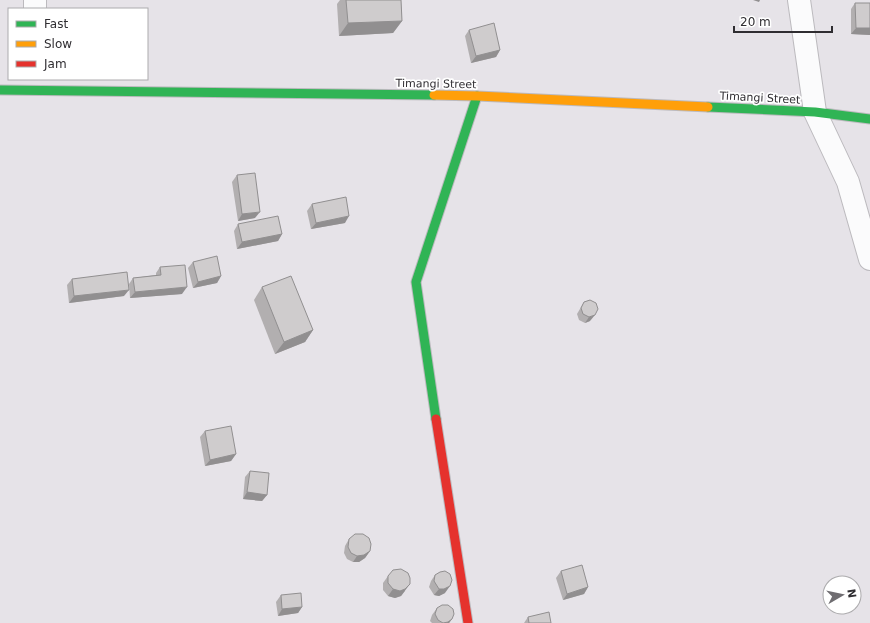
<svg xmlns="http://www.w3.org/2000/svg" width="870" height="623" font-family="'DejaVu Sans',sans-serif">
  <rect width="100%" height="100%" fill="#e6e3e8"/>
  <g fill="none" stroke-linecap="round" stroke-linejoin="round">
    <defs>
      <g id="street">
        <path d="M 35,0 L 35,9"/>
        <path d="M 799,0 L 815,112 L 848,182 L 870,259"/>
      </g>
      <g id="fast">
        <path d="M 0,90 L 434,95"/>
        <path d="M 708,107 L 815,112 L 870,119"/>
        <path d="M 436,419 L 416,282 L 477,96"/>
      </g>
      <path id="slow" d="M 434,95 L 477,96 L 708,107"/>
      <path id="jam" d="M 436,419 L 468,623"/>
    </defs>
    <use href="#street" stroke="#bcbabe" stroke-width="24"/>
    <use href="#fast" stroke="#bcbabe" stroke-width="11"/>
    <use href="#slow" stroke="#bcbabe" stroke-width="11"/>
    <use href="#jam" stroke="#bcbabe" stroke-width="11"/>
    <use href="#street" stroke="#fbfbfc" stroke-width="22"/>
    <use href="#fast" stroke="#30b455" stroke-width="9"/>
    <use href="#slow" stroke="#ff9f0a" stroke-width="9"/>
    <use href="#jam" stroke="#e5322d" stroke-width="9"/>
  </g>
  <g fill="#b2afb0">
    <path d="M 340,0 L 401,0 L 402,21 L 393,33 L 339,36 L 337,4 Z"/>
    <path d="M 855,3 L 870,35 L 851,34 L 851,9 Z"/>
    <path d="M 469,30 L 500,50 L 496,57 L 471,63 L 465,36 Z"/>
    <path d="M 237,175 L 255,218 L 238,221 L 232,182 Z"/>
    <path d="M 312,204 L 345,223 L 311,229 L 307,211 Z"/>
    <path d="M 238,224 L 282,234 L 278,241 L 237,249 L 234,231 Z"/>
    <path d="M 193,262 L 221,276 L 217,283 L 193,288 L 188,268 Z"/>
    <path d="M 160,267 L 182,294 L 130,298 L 129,284 L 133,278 L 156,275 L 156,273 Z"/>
    <path d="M 72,279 L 124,296 L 69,303 L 67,285 Z"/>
    <path d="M 262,287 L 313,330 L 305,342 L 275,354 L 254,300 Z"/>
    <path d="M 590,300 L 590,321 L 585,323 L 579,320 L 577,314 L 584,302 Z"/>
    <path d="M 205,431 L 236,454 L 231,461 L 205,466 L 200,437 Z"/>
    <path d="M 250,471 L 267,495 L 262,501 L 243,499 L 245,477 Z"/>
    <path d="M 349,539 L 370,551 L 365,558 L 359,562 L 353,562 L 347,559 L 344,553 L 345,546 Z"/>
    <path d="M 561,571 L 588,587 L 584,594 L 563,600 L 556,578 Z"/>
    <path d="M 435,575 L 445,593 L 439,596 L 434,595 L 429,587 L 431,581 Z"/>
    <path d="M 388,576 L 405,591 L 401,596 L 395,598 L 388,596 L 383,590 L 383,583 Z"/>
    <path d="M 281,595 L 302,607 L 298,613 L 278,616 L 276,602 Z"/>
    <path d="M 437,608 L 452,619 L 449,623 L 432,623 L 430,621 L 432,615 Z"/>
    <path d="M 528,617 L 551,623 L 524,623 Z"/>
  </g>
  <g fill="#918f90">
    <path d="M 753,0 L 760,0 L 759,2 Z"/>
    <path d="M 402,21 L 393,33 L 339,36 L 348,23 Z"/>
    <path d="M 856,28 L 870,28 L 870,35 L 851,34 Z"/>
    <path d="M 500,50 L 496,57 L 471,63 L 476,56 Z"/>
    <path d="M 260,212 L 255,218 L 238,221 L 242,214 Z"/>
    <path d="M 349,216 L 345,223 L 311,229 L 316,223 Z"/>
    <path d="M 282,234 L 278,241 L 237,249 L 242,242 Z"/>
    <path d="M 221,276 L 217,283 L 193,288 L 198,282 Z"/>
    <path d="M 187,287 L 182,294 L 130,298 L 135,292 Z"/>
    <path d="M 129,290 L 124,296 L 69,303 L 74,296 Z"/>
    <path d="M 595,315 L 590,321 L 585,323 L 589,317 Z"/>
    <path d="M 313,330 L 305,342 L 275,354 L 284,342 Z"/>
    <path d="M 236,454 L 231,461 L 205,466 L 210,460 Z"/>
    <path d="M 247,492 L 267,495 L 262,501 L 243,499 Z"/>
    <path d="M 370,551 L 365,558 L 359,562 L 353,562 L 357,556 Z"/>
    <path d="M 410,584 L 401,596 L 395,598 L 388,596 L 393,589 Z"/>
    <path d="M 450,586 L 445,593 L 439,596 L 434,595 L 439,589 Z"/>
    <path d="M 588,587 L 584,594 L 563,600 L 567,594 Z"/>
    <path d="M 302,607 L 298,613 L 278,616 L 282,609 Z"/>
    <path d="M 452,619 L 449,623 L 442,623 L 443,623 Z"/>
  </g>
  <g fill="#cfcccd" stroke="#918f90">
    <path d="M 346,0 L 401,0 L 402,21 L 348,23 Z"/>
    <path d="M 855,3 L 870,3 L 870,28 L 856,28 Z"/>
    <path d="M 494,23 L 500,50 L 476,56 L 469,30 Z"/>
    <path d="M 255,173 L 260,212 L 242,214 L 237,175 Z"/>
    <path d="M 346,197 L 349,216 L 316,223 L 312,204 Z"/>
    <path d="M 278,216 L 282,234 L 242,242 L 238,224 Z"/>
    <path d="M 217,256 L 221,276 L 198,282 L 193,262 Z"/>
    <path d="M 185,265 L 187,287 L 135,292 L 133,278 L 161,275 L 160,267 Z"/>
    <path d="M 127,272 L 129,290 L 74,296 L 72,279 Z"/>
    <path d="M 291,276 L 313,330 L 284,342 L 262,287 Z"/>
    <path d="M 590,300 L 596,303 L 598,309 L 595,315 L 589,317 L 583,314 L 581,308 L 584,302 Z"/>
    <path d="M 231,426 L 236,454 L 210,460 L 205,431 Z"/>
    <path d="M 250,471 L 269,473 L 267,495 L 247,492 Z"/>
    <path d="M 355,534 L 363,534 L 369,538 L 371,544 L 370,551 L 364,555 L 357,556 L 351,553 L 348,547 L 349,539 Z"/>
    <path d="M 582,565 L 588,587 L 567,594 L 561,571 Z"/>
    <path d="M 401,569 L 408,573 L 410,578 L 410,584 L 405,589 L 400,591 L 393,589 L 388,583 L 388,576 L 393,570 Z"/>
    <path d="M 445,571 L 450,574 L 452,580 L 450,586 L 444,589 L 439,589 L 434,581 L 435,575 L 440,572 Z"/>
    <path d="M 301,593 L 302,607 L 282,609 L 281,595 Z"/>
    <path d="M 442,605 L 448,605 L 453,609 L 454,614 L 452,619 L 448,622 L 443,623 L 438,620 L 435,614 L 437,608 Z"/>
    <path d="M 549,612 L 551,623 L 529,623 L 528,617 Z"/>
  </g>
  <g text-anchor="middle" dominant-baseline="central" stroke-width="3.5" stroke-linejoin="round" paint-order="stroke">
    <g font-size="11" fill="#2f2d31" stroke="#fff">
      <text transform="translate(436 84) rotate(1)">Timangi Street</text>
      <text transform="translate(760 98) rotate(3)">Timangi Street</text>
    </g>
  </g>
  <rect x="8" y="8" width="140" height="72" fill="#ffffff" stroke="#acabad"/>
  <rect x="16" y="21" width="20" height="6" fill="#30b455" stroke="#acabad"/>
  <text x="44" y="28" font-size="12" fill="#2f2d31">Fast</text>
  <rect x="16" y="41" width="20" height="6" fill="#ff9f0a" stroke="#acabad"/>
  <text x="44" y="48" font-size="12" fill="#2f2d31">Slow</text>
  <rect x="16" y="61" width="20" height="6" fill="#e5322d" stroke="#acabad"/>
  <text x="44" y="68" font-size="12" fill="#2f2d31">Jam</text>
  <g transform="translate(842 595) rotate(81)"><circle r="19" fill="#ffffff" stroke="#acabad"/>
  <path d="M0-3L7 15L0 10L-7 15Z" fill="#6f6d71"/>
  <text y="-6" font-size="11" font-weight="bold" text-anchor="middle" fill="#2f2d31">N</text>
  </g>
  <path d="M734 26v6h98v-6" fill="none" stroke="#2f2d31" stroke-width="2"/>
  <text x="740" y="26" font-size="12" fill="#2f2d31" stroke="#ffffff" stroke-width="3" paint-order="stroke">20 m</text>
</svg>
